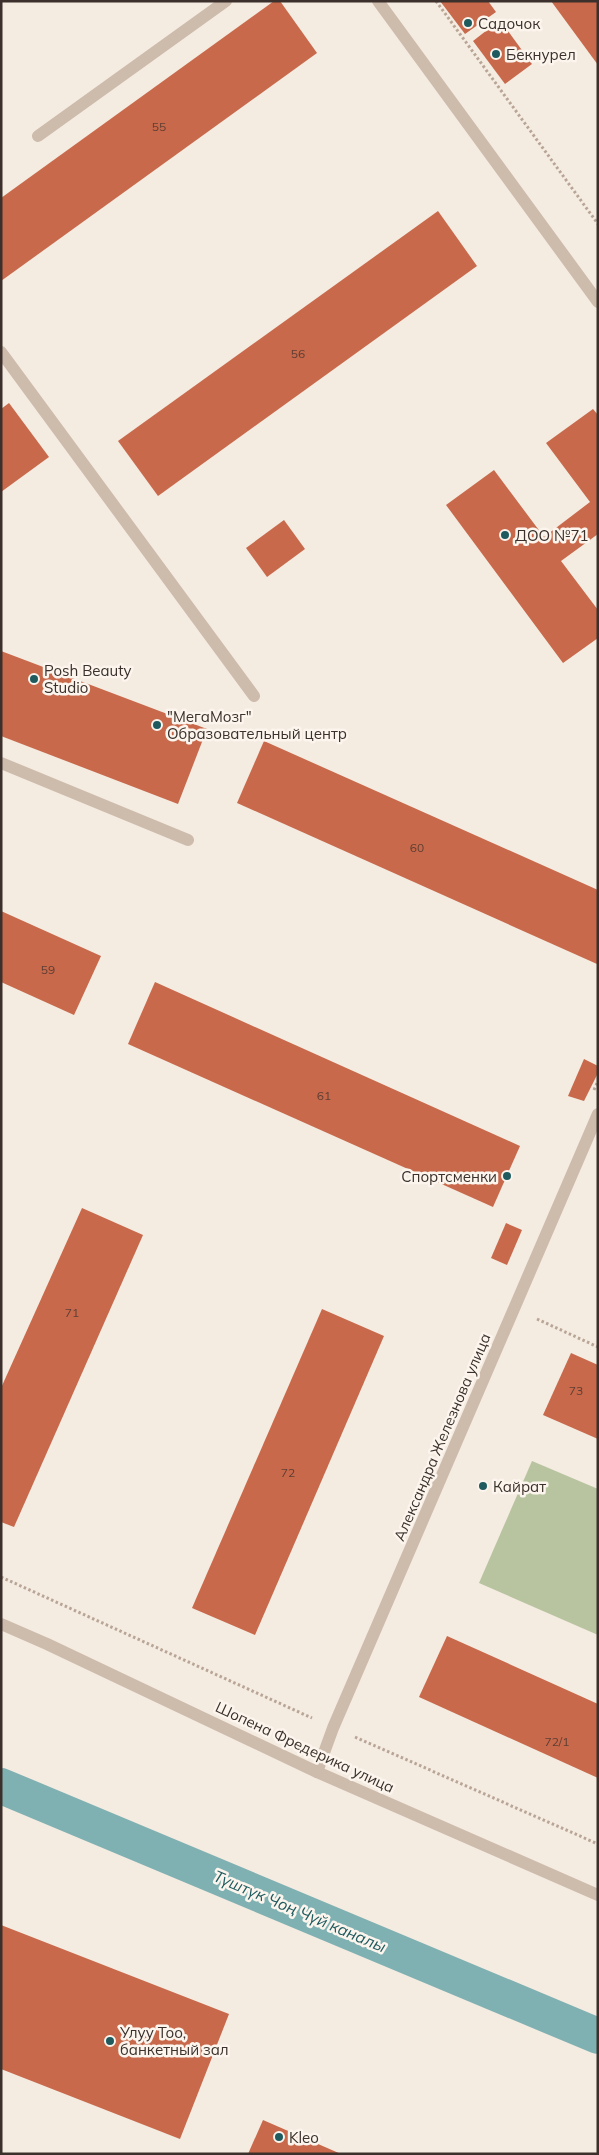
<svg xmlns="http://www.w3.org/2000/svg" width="599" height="2155" font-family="Mulish,sans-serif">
  <rect width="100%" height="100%" fill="#f4ebe1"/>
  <path fill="#b8c4a0" d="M 532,1461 L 598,1489 L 598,1635 L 479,1583 Z"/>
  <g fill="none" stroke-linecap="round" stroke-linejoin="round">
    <path stroke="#7fb0b2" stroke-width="36" d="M 1,1786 L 598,2036"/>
  </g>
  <g fill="#c8694b">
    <path d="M 274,1 L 280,1 L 317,53 L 1,281 L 1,198 Z"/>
    <path d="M 440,1 L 488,1 L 496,12 L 465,34 Z"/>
    <path d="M 551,1 L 598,1 L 598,65 Z"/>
    <path d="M 500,20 L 532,64 L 505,84 L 473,41 Z"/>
    <path d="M 438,211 L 477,266 L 158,496 L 118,441 Z"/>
    <path d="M 9,403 L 49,457 L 1,492 L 1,409 Z"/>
    <path d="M 593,409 L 598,415 L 598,534 L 561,561 L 598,610 L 598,638 L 563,663 L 446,505 L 494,470 L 544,537 L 590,502 L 546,443 Z"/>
    <path d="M 284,520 L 305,549 L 267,577 L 246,548 Z"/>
    <path d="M 1,651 L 207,729 L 178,804 L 1,736 Z"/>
    <path d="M 264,741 L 598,890 L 597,964 L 237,803 Z"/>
    <path d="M 1,911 L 101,956 L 74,1015 L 1,982 Z"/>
    <path d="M 155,982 L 520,1146 L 493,1207 L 128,1044 Z"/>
    <path d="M 584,1059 L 598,1066 L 598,1073 L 584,1101 L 568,1096 Z"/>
    <path d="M 82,1208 L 143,1235 L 14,1527 L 1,1522 L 1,1388 Z"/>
    <path d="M 506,1223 L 522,1230 L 507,1265 L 491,1258 Z"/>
    <path d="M 322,1309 L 384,1336 L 255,1635 L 192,1608 Z"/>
    <path d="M 571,1353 L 598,1365 L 598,1439 L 543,1415 Z"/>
    <path d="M 447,1636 L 598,1704 L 598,1778 L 419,1697 Z"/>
    <path d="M 1,1925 L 229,2014 L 180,2139 L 1,2069 Z"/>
    <path d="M 263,2120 L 341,2154 L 248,2154 Z"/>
  </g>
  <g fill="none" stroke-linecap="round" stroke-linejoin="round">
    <g stroke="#b9a596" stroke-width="3" stroke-dasharray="2.5 2.5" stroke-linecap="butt">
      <path d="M 436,1 L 598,224"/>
      <path d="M 594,1090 L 598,1081"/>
      <path d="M 537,1319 L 598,1347"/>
      <path d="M 1,1577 L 312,1718"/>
      <path d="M 355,1737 L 598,1844"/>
    </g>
    <g stroke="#cdbbac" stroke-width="12">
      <path d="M 378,1 L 598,302"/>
      <path d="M 38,136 L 226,1"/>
      <path d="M 1,352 L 254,696"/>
      <path d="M 1,763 L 188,840"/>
      <path d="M 1,1624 L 47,1644 L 317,1772 L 598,1895"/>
      <path d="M 317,1772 L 333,1728 L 598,1114"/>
    </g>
  </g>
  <g fill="#1f5a5e" stroke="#fbf5ee" stroke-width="2">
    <circle cx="468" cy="23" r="5"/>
    <circle cx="496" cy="54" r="5"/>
    <circle cx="505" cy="535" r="5"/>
    <circle cx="34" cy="679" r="5"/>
    <circle cx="157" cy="725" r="5"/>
    <circle cx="507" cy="1176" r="5"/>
    <circle cx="483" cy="1486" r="5"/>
    <circle cx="110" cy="2041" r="5"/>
    <circle cx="279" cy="2137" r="5"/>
  </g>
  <g text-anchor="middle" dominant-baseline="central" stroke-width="5" stroke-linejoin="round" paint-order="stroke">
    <g font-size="12" fill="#5e3e33">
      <text x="159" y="126">55</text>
      <text x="298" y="353">56</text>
      <text x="417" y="847">60</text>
      <text x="48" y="969">59</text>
      <text x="324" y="1095">61</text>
      <text x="72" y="1312">71</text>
      <text x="576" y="1390">73</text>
      <text x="288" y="1472">72</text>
      <text x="557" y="1741">72/1</text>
    </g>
    <g font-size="15" fill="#3b302b" stroke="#fbf5ee" text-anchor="start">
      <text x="478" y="23">Садочок</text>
      <text x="506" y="54">Бекнурел</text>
      <text x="515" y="535">ДОО №71</text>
      <text x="44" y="670">Posh Beauty<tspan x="44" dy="17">Studio</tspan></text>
      <text x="167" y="716">"МегаМозг"<tspan x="167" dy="17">Образовательный центр</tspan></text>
      <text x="497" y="1176" text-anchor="end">Спортсменки</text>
      <text x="493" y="1486">Кайрат</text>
      <text x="120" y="2032">Улуу Тоо,<tspan x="120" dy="17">банкетный зал</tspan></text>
      <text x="289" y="2137">Kleo</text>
    </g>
    <g font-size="15" fill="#3b302b" stroke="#fbf5ee">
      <text transform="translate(442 1437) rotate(-67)">Александра Железнова улица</text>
      <text transform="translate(305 1747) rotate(25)">Шопена Фредерика улица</text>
    </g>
    <g font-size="16" font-style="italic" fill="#1f5a5e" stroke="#fbf5ee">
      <text transform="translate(300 1911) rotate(23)">Түштүк Чоң Чүй каналы</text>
    </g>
  </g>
  <rect width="599" height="2155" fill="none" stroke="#3b302b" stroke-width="5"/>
</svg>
